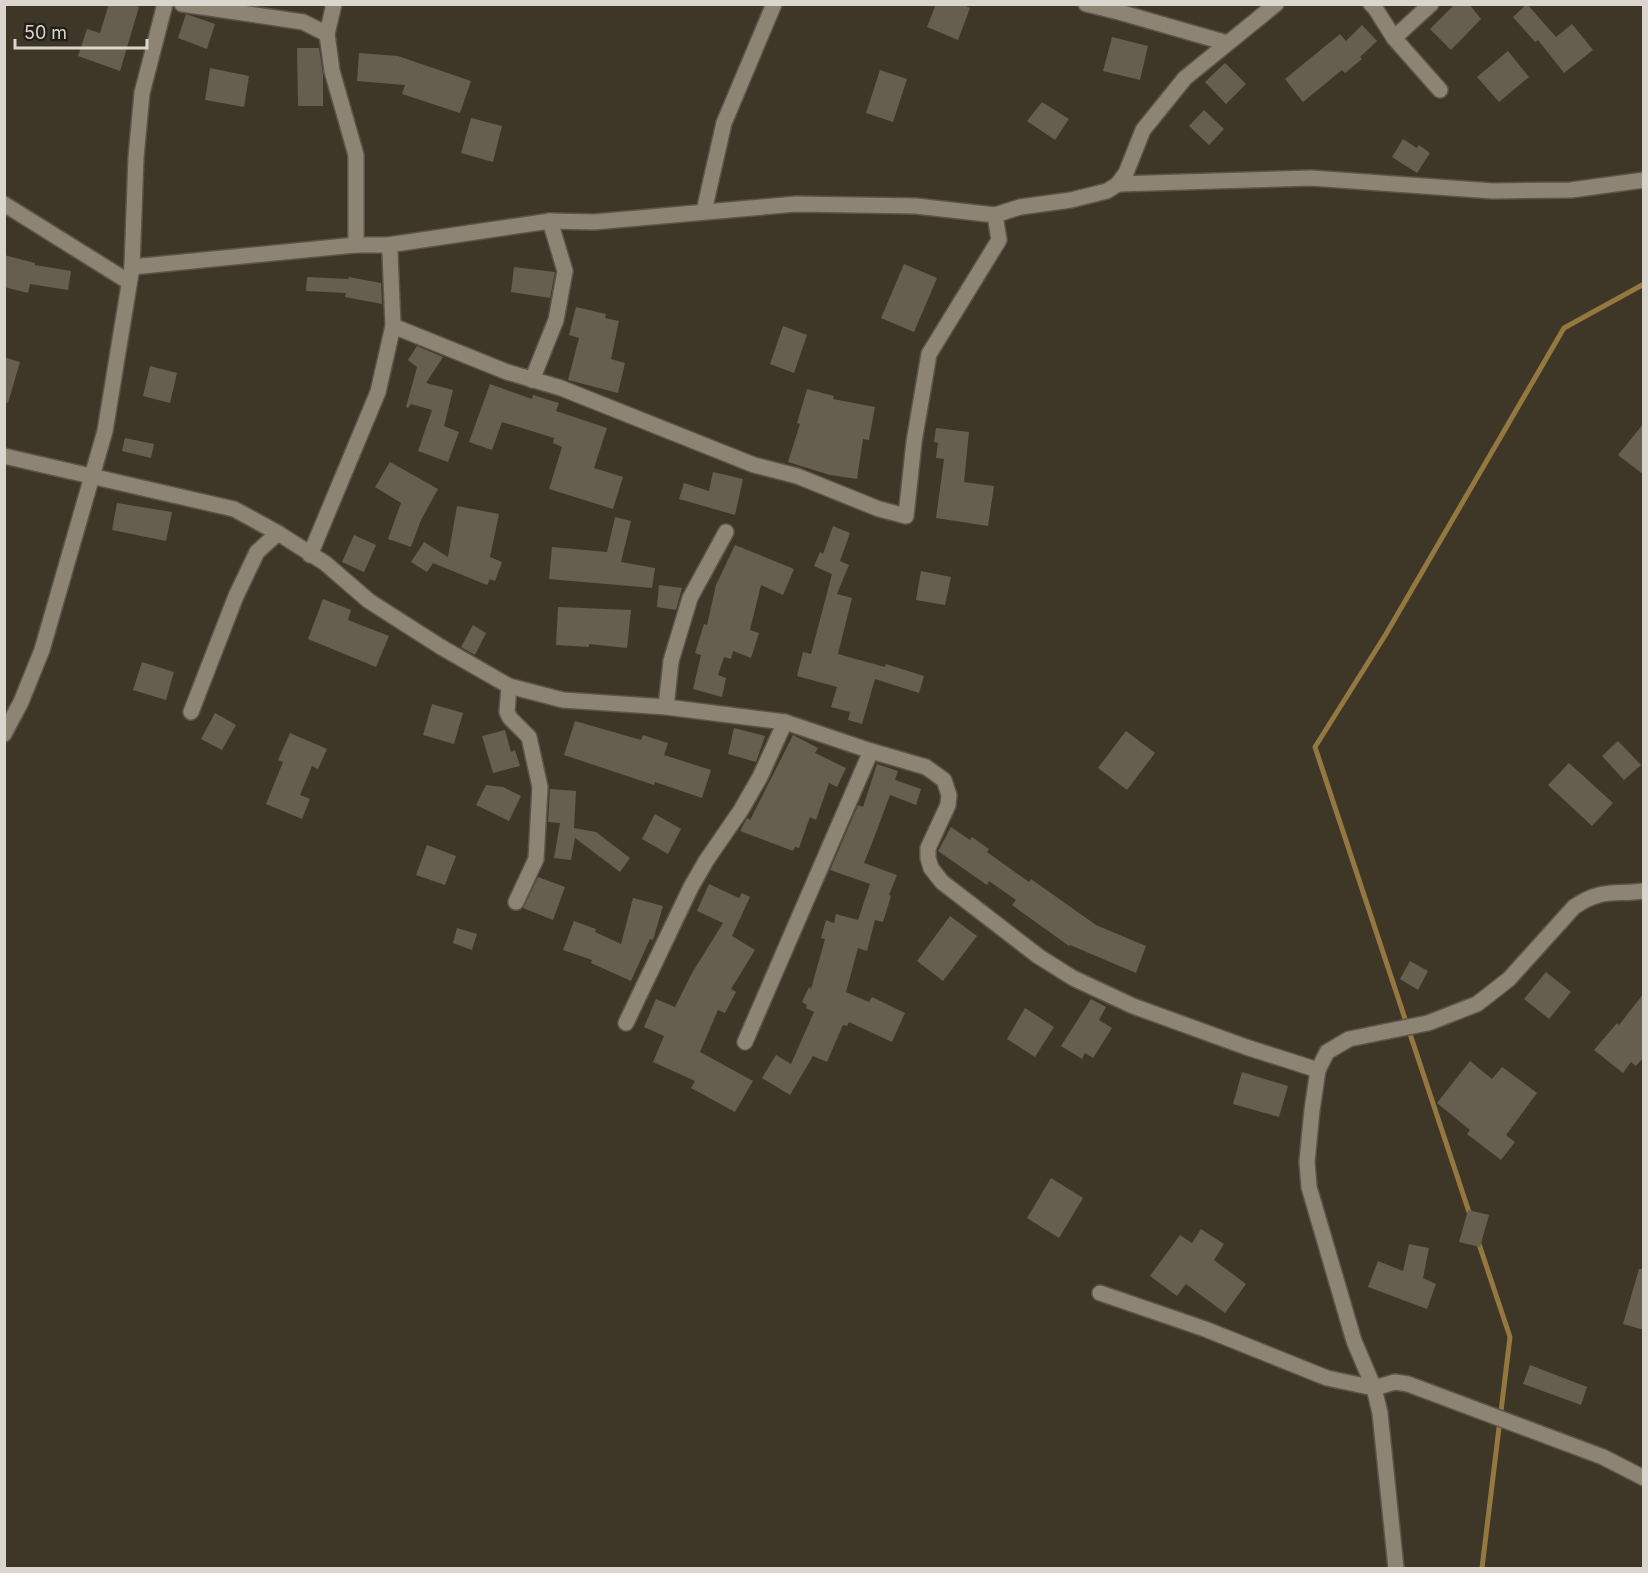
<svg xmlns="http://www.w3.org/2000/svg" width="1648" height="1573" font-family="Inter,sans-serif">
  <rect width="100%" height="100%" fill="#3e3728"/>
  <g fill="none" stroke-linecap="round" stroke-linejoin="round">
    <g stroke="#947840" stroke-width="5">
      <path d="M 1470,1215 L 1315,747 L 1386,634 L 1564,328 L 1644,284"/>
      <path d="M 1478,1241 L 1510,1337 L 1482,1568"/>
    </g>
  </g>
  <g fill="#665e4e">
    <path d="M 109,4 L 130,4 L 139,7 L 120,71 L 78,56 L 87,29 L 100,33 Z"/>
    <path d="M 936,4 L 961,4 L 970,8 L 958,40 L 927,27 Z"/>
    <path d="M 1455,4 L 1469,4 L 1481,19 L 1451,50 L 1430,29 Z"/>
    <path d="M 1527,4 L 1556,37 L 1572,24 L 1593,50 L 1564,73 L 1538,40 L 1535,42 L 1513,17 Z"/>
    <path d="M 186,14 L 215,24 L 207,49 L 178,38 Z"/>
    <path d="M 1362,25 L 1377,41 L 1360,57 L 1362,59 L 1345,73 L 1342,70 L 1303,102 L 1285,79 L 1340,34 L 1346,41 Z"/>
    <path d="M 1112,37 L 1148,46 L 1140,80 L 1103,71 Z"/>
    <path d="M 297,48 L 319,48 L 323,75 L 323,106 L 298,106 Z"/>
    <path d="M 1508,51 L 1529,77 L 1499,102 L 1477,77 Z"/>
    <path d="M 359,53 L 398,56 L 471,81 L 460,113 L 402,94 L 405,85 L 357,81 Z"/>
    <path d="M 1225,63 L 1246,84 L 1226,104 L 1205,82 Z"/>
    <path d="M 210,68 L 249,76 L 244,107 L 205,100 Z"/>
    <path d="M 880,70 L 907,79 L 893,122 L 866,113 Z"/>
    <path d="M 1042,102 L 1069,119 L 1055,140 L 1027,121 Z"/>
    <path d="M 1204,110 L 1224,129 L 1209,145 L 1189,126 Z"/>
    <path d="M 471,118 L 502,126 L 493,162 L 461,153 Z"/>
    <path d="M 1403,139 L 1417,148 L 1419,145 L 1430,153 L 1417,173 L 1392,157 Z"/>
    <path d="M 4,255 L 35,263 L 35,265 L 71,271 L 68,290 L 30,284 L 28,293 L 4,287 Z"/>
    <path d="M 904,264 L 937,278 L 914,332 L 881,318 Z"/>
    <path d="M 514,267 L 555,272 L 550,298 L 511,292 Z"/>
    <path d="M 307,277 L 348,279 L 349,277 L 381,283 L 382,304 L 345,297 L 346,293 L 306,291 Z"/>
    <path d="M 576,307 L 606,314 L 605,318 L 619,321 L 611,359 L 625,363 L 618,393 L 568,380 L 579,338 L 569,335 Z"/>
    <path d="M 783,326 L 807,335 L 794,373 L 770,364 Z"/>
    <path d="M 417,346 L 443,357 L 426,383 L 453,390 L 444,426 L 459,432 L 448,462 L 418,451 L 432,410 L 411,404 L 408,408 L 406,407 L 417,367 L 408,360 Z"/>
    <path d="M 4,357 L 20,362 L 8,403 L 4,402 Z"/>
    <path d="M 150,366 L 177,373 L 170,403 L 143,396 Z"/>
    <path d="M 490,384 L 532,399 L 533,395 L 559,403 L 556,411 L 607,428 L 594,468 L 623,477 L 613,509 L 549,489 L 562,447 L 553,443 L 554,438 L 502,422 L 492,450 L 469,442 Z"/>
    <path d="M 807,389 L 834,396 L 833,399 L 875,407 L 869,440 L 863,439 L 857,479 L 830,475 L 788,462 L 800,424 L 797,423 Z"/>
    <path d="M 1644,423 L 1644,475 L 1618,455 Z"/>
    <path d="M 936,428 L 969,432 L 964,482 L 994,486 L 988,526 L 936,518 L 944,459 L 936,458 L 938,443 L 934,442 Z"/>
    <path d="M 125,438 L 154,444 L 151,458 L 122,451 Z"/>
    <path d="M 390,462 L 438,489 L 421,520 L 411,547 L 388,539 L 401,503 L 375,487 Z"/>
    <path d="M 713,472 L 743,479 L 735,515 L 679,499 L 684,483 L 709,491 Z"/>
    <path d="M 117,503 L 172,512 L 166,541 L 112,530 Z"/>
    <path d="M 457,506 L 499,514 L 490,557 L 502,562 L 495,581 L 490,579 L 487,585 L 433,563 L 427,572 L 411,562 L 424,542 L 448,557 Z"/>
    <path d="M 615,517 L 631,521 L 621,562 L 655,568 L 652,588 L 549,579 L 552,547 L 607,552 Z"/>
    <path d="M 833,526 L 850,533 L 840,561 L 849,565 L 837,594 L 852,598 L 838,654 L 885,667 L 886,664 L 924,676 L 919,693 L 875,679 L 862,724 L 848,720 L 850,712 L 831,707 L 837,687 L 797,676 L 803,652 L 811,654 L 832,574 L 814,566 L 820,552 L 823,554 Z"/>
    <path d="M 354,535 L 376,545 L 364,572 L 342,562 Z"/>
    <path d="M 735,545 L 794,569 L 783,595 L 761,585 L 750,630 L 759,633 L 751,658 L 733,651 L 731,659 L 724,657 L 718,675 L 726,678 L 722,697 L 693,689 L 701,655 L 695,653 L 704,624 L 707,625 L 716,585 Z"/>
    <path d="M 921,571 L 951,577 L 945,605 L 916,600 Z"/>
    <path d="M 659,585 L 682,588 L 676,610 L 657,607 Z"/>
    <path d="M 323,599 L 351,610 L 348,620 L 389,636 L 376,667 L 308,639 Z"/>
    <path d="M 558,607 L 631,610 L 627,648 L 589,644 L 589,647 L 556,645 Z"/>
    <path d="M 473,625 L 486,633 L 475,655 L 461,647 Z"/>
    <path d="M 142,662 L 174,672 L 166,700 L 133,690 Z"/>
    <path d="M 432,704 L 463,713 L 454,744 L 423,735 Z"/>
    <path d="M 215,713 L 236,725 L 222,750 L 201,739 Z"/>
    <path d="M 575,721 L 641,740 L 643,735 L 668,743 L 664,755 L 711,770 L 702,798 L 655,782 L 654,785 L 564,755 Z"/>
    <path d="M 734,728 L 765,736 L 756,762 L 728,754 Z"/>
    <path d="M 505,730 L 511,752 L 515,750 L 520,766 L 493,773 L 482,736 Z"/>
    <path d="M 1126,731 L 1155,753 L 1127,790 L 1098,768 Z"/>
    <path d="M 290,733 L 327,749 L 318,769 L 312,766 L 300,795 L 310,799 L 302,819 L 266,804 L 283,762 L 278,760 Z"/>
    <path d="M 793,735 L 818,748 L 815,753 L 846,768 L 837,787 L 829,783 L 816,820 L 810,817 L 799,848 L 795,847 L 793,851 L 740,831 L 747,818 L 750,820 Z"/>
    <path d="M 1618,741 L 1641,765 L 1624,780 L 1602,756 Z"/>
    <path d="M 1569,763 L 1613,803 L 1592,826 L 1548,785 Z"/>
    <path d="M 877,764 L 898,771 L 895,780 L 921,789 L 916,805 L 890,795 L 874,838 L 864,863 L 897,875 L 889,895 L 891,896 L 883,922 L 875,920 L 867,951 L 858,948 L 846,992 L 869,1002 L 872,997 L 905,1013 L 892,1042 L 849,1022 L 847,1026 L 843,1025 L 827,1062 L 813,1056 L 790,1095 L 762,1078 L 776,1055 L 791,1064 L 814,1012 L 806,1008 L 807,1005 L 802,1002 L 809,987 L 811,989 L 825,939 L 821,938 L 826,920 L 834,923 L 836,914 L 858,920 L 870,884 L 830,870 L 858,805 L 863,807 Z"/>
    <path d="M 486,785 L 503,787 L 521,796 L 509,821 L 476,805 Z"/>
    <path d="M 550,789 L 576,791 L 574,828 L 596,832 L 630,858 L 620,872 L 575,838 L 571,860 L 554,858 L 560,823 L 548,822 Z"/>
    <path d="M 655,814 L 681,829 L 668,854 L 642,839 Z"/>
    <path d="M 951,827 L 970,840 L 972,837 L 989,849 L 987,852 L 1029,882 L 1031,879 L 1096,925 L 1146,946 L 1136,973 L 1070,945 L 1069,946 L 1012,905 L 1016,900 L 989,881 L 987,885 L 938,851 Z"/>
    <path d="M 427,845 L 456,856 L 445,885 L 416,875 Z"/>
    <path d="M 538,877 L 565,887 L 553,920 L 523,908 Z"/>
    <path d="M 709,884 L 739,898 L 742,893 L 750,897 L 732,936 L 755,950 L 731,989 L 736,992 L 725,1013 L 718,1010 L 700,1052 L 753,1081 L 735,1112 L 691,1088 L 695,1081 L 653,1062 L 664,1036 L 644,1027 L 656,999 L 675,1007 L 692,973 L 723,923 L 697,911 Z"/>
    <path d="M 633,898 L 663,906 L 653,940 L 650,939 L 631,981 L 591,963 L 592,960 L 563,950 L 574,921 L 596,929 L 595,932 L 621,944 Z"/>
    <path d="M 950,916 L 977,936 L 943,981 L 917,961 Z"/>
    <path d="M 457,928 L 477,934 L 472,950 L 453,943 Z"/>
    <path d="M 1410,961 L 1428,971 L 1418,990 L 1400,979 Z"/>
    <path d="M 1546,972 L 1571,992 L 1549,1019 L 1524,999 Z"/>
    <path d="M 1644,993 L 1644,1057 L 1636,1066 L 1631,1062 L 1623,1073 L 1594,1050 L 1617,1023 L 1619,1025 Z"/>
    <path d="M 1091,999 L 1106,1007 L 1099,1020 L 1112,1028 L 1093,1058 L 1085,1053 L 1082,1059 L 1061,1046 Z"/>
    <path d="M 1025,1008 L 1054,1027 L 1035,1057 L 1007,1039 Z"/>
    <path d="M 1470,1061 L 1492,1079 L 1502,1067 L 1537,1093 L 1506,1135 L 1515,1142 L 1501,1160 L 1467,1134 L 1470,1130 L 1437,1103 Z"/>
    <path d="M 1242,1072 L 1288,1086 L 1279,1117 L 1233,1104 Z"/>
    <path d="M 1051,1178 L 1083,1198 L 1059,1238 L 1027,1218 Z"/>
    <path d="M 1468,1210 L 1489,1215 L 1480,1247 L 1459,1242 Z"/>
    <path d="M 1201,1229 L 1224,1244 L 1214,1260 L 1246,1284 L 1225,1313 L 1186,1284 L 1177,1296 L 1150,1276 L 1180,1235 L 1192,1243 Z"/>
    <path d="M 1409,1244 L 1429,1248 L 1423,1278 L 1436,1284 L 1427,1309 L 1368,1287 L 1378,1261 L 1403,1271 Z"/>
    <path d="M 1639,1269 L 1644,1269 L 1644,1330 L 1623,1324 Z"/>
    <path d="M 1530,1365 L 1587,1387 L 1581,1405 L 1523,1384 Z"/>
  </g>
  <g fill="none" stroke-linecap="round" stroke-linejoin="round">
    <defs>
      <g id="minor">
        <path d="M 182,4 L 303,22 L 327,34 L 332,71 L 356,155 L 356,245"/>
        <path d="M 1086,4 L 1119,12 L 1227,43"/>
        <path d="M 1371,4 L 1375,8 L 1394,38 L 1440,90"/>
        <path d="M 327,34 L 334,4"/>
        <path d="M 1394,38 L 1431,4"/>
        <path d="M 1118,184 L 1311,178 L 1493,191 L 1571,190 L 1644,180"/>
        <path d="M 4,204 L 129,282"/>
        <path d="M 704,211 L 724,123 L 774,4"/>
        <path d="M 132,267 L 356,245 L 388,245 L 550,221 L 594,222 L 796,204 L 916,206 L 995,215 L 1020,207 L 1071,200 L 1107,191 L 1118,184 L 1126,173 L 1143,130 L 1185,78 L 1276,4"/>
        <path d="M 393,326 L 507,372 L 561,388 L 754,465 L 797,476 L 879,509 L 906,516 L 914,442 L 929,354 L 999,240 L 995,215"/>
        <path d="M 532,380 L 556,320 L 565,271 L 550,221"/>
        <path d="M 4,456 L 234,509 L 278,533 L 325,563 L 369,601 L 441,647 L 509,686 L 563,700 L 666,707 L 785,722 L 871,751 L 926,767 L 944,780 L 949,795 L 948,805 L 928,848 L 928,858 L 931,868 L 942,882 L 1038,956 L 1073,978 L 1133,1006 L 1246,1047 L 1318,1070"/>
        <path d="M 310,555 L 378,392 L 393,326 L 390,253 L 388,245"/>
        <path d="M 509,686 L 507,712 L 510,718 L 529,737 L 540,787 L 536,859 L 516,902"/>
        <path d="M 666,707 L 671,661 L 690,598 L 726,532"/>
        <path d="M 191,712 L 236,596 L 257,552 L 278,533"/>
        <path d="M 4,734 L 21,702 L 42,650 L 105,431 L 132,267 L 136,157 L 142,93 L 165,4"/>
        <path d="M 626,1023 L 691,887 L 706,861 L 741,810 L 760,777 L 785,722"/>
        <path d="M 745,1042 L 871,751"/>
        <path d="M 1100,1293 L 1205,1329 L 1327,1378 L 1374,1388 L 1395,1382 L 1408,1384 L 1603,1457 L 1644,1478"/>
        <path d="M 1396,1568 L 1380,1413 L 1374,1388 L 1354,1341 L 1309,1187 L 1307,1162 L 1312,1110 L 1318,1070 L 1327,1052 L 1349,1039 L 1428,1023 L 1477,1004 L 1509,979 L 1574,907 C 1601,888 1614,895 1644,891"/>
      </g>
    </defs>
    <use href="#minor" stroke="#5b5549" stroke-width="18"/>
    <use href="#minor" stroke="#8d8474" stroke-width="15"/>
  </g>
  <rect width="1648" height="1573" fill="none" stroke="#dad6cd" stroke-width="12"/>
  <path d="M15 39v9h132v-9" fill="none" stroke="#dad6cd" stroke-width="3"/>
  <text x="24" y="39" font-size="18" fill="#dad6cd" stroke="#221e18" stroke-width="4.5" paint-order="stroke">50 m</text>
</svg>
